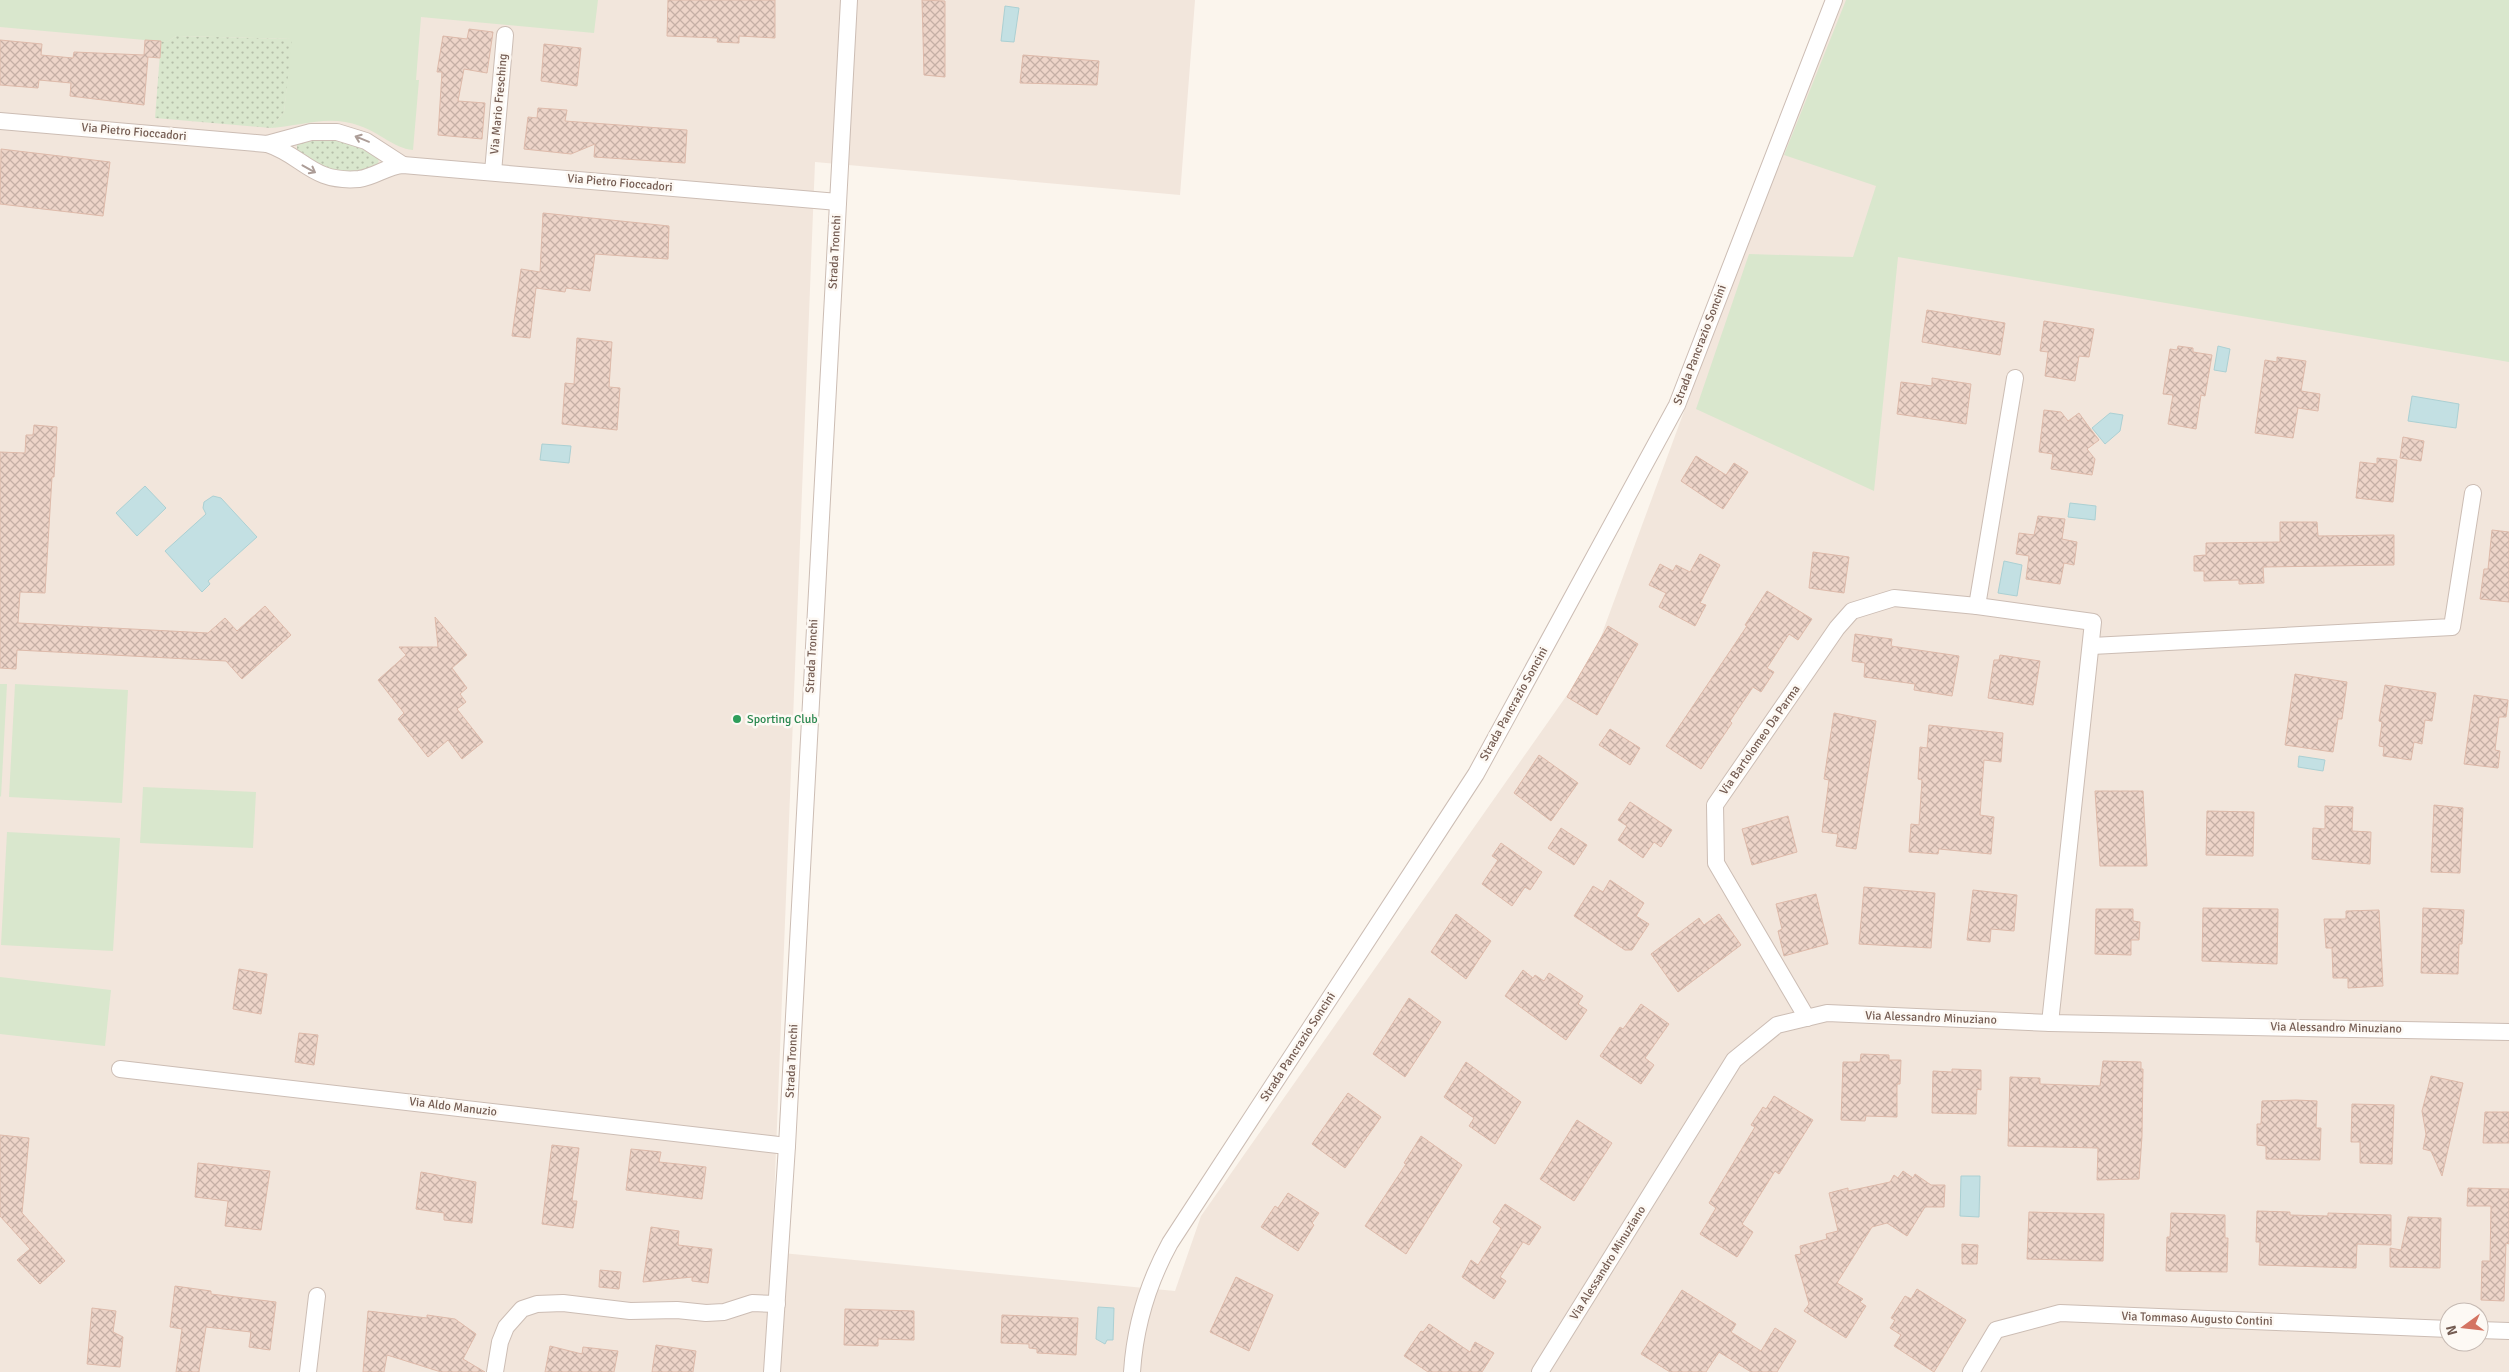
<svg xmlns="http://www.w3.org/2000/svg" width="2509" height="1372" font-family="Signika,sans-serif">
  <defs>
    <pattern id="grass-dots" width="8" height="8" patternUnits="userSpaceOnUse" patternTransform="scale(1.25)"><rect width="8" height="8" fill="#d9e7cd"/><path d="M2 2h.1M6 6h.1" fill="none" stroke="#b5bea9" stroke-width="1.8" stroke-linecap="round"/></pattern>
    <pattern id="building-cross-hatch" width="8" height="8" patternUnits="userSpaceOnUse" patternTransform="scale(1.25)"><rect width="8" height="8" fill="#edd4c8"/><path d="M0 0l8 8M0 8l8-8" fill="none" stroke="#c5afa5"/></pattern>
  </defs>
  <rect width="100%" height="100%" fill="#fbf5ed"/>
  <path fill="#f2e6dc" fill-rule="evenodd" d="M 0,0 L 1195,0 L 1180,195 L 815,162 L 772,1252 L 1175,1291 L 1201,1216 L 1593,658 L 1775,165 L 1843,0 L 2509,0 L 2509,1372 L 0,1372 ZM 2449,1312 L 2479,1312 L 2479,1342 L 2449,1342 Z"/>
  <g fill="url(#grass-dots)">
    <path d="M 176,36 L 293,39 L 284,112 L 271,128 L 155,118 L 161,41 L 167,42 Z"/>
    <path d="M 326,137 L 352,141 L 379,158 L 378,165 L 361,172 L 325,170 L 297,152 L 297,143 Z"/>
  </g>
  <g fill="#d9e7cd">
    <path d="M 0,0 L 598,0 L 594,33 L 421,17 L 416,80 L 419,80 L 413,150 C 393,148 379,132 360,126 C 329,114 302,126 271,128 L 284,112 L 292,39 L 176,36 L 167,42 L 0,27 Z"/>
    <path d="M 1846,0 L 2509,0 L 2509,362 L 1898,257 L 1874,491 L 1696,409 L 1749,254 L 1853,257 L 1876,186 L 1784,155 Z"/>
    <path d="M 0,684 L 7,684 L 1,797 L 0,796 Z"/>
    <path d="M 15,684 L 128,690 L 122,803 L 9,797 Z"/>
    <path d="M 143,787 L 256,792 L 253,848 L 140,843 Z"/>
    <path d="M 7,832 L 120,838 L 113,951 L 1,945 Z"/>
    <path d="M 0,977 L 111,990 L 105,1046 L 0,1034 Z"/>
  </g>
  <g fill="#c3e0e3" stroke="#abd0d3">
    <path d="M 1005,6 L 1019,8 L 1014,42 L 1001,41 Z"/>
    <path d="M 2218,346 L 2230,349 L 2226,372 L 2214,370 Z"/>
    <path d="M 2412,396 L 2459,404 L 2456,428 L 2408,421 Z"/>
    <path d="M 2110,413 L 2123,415 L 2120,431 L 2105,444 L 2092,428 Z"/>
    <path d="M 542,444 L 571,446 L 569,463 L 540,460 Z"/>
    <path d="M 145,486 L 166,508 L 137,536 L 116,513 Z"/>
    <path d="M 213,496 L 221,498 L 257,537 L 208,581 L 210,584 L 202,592 L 165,551 L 206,514 L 203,508 L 204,502 Z"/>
    <path d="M 2070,503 L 2096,506 L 2095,520 L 2068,517 Z"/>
    <path d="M 2004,561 L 2022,565 L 2017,596 L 1998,593 Z"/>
    <path d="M 2299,756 L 2325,760 L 2323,771 L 2298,767 Z"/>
    <path d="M 1961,1176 L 1980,1176 L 1979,1217 L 1960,1216 Z"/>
    <path d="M 1098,1307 L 1114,1308 L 1113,1340 L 1107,1340 L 1105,1344 L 1096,1339 Z"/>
  </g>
  <g fill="url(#building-cross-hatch)" stroke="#debaaa">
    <path d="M 668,0 L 775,0 L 775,38 L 739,36 L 739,43 L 717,42 L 718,38 L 667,36 Z"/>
    <path d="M 922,0 L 945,1 L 945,77 L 924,75 Z"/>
    <path d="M 469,29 L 493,32 L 487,73 L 464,69 L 458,101 L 485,103 L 482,139 L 438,135 L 442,72 L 437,72 L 443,36 L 467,39 Z"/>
    <path d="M 0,40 L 42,44 L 41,55 L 73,58 L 74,52 L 144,55 L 145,40 L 161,41 L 160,58 L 148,57 L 144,105 L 70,96 L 71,83 L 39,80 L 38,88 L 0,85 Z"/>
    <path d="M 544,44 L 581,48 L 577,86 L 541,81 Z"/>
    <path d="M 1023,55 L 1099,61 L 1097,85 L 1020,83 Z"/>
    <path d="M 538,108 L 567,110 L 565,121 L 687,130 L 685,163 L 594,157 L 595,144 L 571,154 L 524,149 L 528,117 L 537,118 Z"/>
    <path d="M 1,149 L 110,162 L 103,216 L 0,204 Z"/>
    <path d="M 543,213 L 669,226 L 668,259 L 595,254 L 590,291 L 566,288 L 565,292 L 536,288 L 530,338 L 512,336 L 521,269 L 540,272 Z"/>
    <path d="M 1927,310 L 2005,323 L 2000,355 L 1922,342 Z"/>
    <path d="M 2044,321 L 2094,329 L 2089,357 L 2079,356 L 2075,381 L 2045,376 L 2048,352 L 2040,351 Z"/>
    <path d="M 577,338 L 612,342 L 609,387 L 620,388 L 617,430 L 562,424 L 565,383 L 574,384 Z"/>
    <path d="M 2178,346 L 2193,348 L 2193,352 L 2212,355 L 2205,396 L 2201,395 L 2196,429 L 2168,424 L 2173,395 L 2163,394 L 2170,349 L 2177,350 Z"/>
    <path d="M 2277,357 L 2306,361 L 2301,391 L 2320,394 L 2318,411 L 2298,408 L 2293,438 L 2255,433 L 2265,360 L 2277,362 Z"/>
    <path d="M 1932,378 L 1971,384 L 1966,424 L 1897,414 L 1901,382 L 1932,386 Z"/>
    <path d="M 2044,410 L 2061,412 L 2068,421 L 2079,413 L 2089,427 L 2099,440 L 2087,449 L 2095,459 L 2092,475 L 2051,469 L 2053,454 L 2039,452 Z"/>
    <path d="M 34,425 L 57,427 L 54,477 L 52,477 L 45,593 L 20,592 L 18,623 L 208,633 L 225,618 L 237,631 L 265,606 L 291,635 L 242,679 L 226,661 L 17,650 L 16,669 L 0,668 L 0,452 L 25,453 L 26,435 L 33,435 Z"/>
    <path d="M 2403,437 L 2424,441 L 2421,461 L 2400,458 Z"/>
    <path d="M 1696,456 L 1726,475 L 1734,463 L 1748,472 L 1723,509 L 1681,481 Z"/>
    <path d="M 2377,458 L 2397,460 L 2393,502 L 2356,498 L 2360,462 L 2377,464 Z"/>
    <path d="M 2038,516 L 2065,519 L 2062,539 L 2077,542 L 2074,565 L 2064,563 L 2060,584 L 2026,579 L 2029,556 L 2016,554 L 2019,533 L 2034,535 Z"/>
    <path d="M 2280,522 L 2317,522 L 2318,536 L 2394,535 L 2394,565 L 2263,567 L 2264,583 L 2239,584 L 2239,580 L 2204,581 L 2204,571 L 2194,571 L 2194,556 L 2206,555 L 2206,543 L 2280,542 Z"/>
    <path d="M 2492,530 L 2509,532 L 2509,602 L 2480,599 L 2484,569 L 2488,569 Z"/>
    <path d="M 1813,552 L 1849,557 L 1844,593 L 1809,588 Z"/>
    <path d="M 1700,554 L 1720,565 L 1700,603 L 1706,605 L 1695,626 L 1659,607 L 1666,593 L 1649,585 L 1660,564 L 1673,571 L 1676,565 L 1690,572 Z"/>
    <path d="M 1767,591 L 1812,619 L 1798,640 L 1789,634 L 1767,668 L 1774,672 L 1761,692 L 1753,687 L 1730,721 L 1732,723 L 1701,769 L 1666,746 L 1747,626 L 1745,625 Z"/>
    <path d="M 435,617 L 467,655 L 452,668 L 467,688 L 460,694 L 466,702 L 457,709 L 483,742 L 462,759 L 448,740 L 428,757 L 398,719 L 404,713 L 378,680 L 406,655 L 399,647 L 438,647 Z"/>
    <path d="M 1608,626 L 1638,644 L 1597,715 L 1567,697 Z"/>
    <path d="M 1855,634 L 1892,639 L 1891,646 L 1959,656 L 1952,696 L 1914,690 L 1915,684 L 1864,677 L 1865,663 L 1852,661 Z"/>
    <path d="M 2000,655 L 2040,661 L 2033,705 L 1988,698 L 1994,660 L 1999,660 Z"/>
    <path d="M 2295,674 L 2347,682 L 2342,719 L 2338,719 L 2333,752 L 2285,745 Z"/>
    <path d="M 2385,685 L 2436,693 L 2432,721 L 2425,720 L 2422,744 L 2414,742 L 2411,760 L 2383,756 L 2384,747 L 2379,746 L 2382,722 L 2379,721 Z"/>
    <path d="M 2474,695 L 2508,700 L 2506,717 L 2499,717 L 2495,750 L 2500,751 L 2498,768 L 2464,764 Z"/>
    <path d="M 1834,713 L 1876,721 L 1856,849 L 1836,846 L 1838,834 L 1822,832 L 1829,780 L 1824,779 Z"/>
    <path d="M 1929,725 L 2003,733 L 2001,762 L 1984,760 L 1980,815 L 1994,817 L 1991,854 L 1939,849 L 1938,854 L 1909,852 L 1911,824 L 1919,825 L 1922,780 L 1918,779 L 1920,747 L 1927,748 Z"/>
    <path d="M 1610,729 L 1640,748 L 1630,765 L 1599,745 Z"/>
    <path d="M 1539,755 L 1578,783 L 1551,821 L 1514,793 Z"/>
    <path d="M 2095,791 L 2143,791 L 2147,866 L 2100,866 Z"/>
    <path d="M 1630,802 L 1672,830 L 1661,847 L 1654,842 L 1643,858 L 1618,840 L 1627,826 L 1618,820 Z"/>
    <path d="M 2434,805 L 2463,808 L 2460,873 L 2431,872 Z"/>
    <path d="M 2325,806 L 2353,807 L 2352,831 L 2371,832 L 2370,864 L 2312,859 L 2313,828 L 2325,829 Z"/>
    <path d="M 2207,811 L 2254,812 L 2253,856 L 2206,855 Z"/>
    <path d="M 1788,816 L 1797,852 L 1752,865 L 1742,829 Z"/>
    <path d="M 1561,828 L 1587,845 L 1574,865 L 1548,848 Z"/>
    <path d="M 1501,843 L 1542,872 L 1530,890 L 1525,887 L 1512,906 L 1482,884 L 1498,860 L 1492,856 Z"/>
    <path d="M 1610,880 L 1644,903 L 1636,916 L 1649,924 L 1632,950 L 1625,950 L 1574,916 L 1593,886 L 1603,892 Z"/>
    <path d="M 1864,887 L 1935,893 L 1931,948 L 1859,944 Z"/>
    <path d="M 1973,890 L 2017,895 L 2014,931 L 1991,929 L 1990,942 L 1967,940 Z"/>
    <path d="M 1816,894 L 1828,944 L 1784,956 L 1778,931 L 1782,929 L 1776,904 Z"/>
    <path d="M 2203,908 L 2278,909 L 2277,964 L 2202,961 Z"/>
    <path d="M 2423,908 L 2464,910 L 2462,944 L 2459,944 L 2458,974 L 2421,973 Z"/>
    <path d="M 2096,909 L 2133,909 L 2133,921 L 2140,922 L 2139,940 L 2131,940 L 2131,955 L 2095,954 Z"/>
    <path d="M 2379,910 L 2383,986 L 2348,988 L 2348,978 L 2333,978 L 2332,948 L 2326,948 L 2324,919 L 2346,919 L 2346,911 Z"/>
    <path d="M 1456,914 L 1491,941 L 1466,979 L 1431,952 Z"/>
    <path d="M 1719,914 L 1741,945 L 1678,992 L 1651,954 L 1699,918 L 1704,925 Z"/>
    <path d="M 239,969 L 267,974 L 261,1014 L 233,1009 Z"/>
    <path d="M 1523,970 L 1533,978 L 1535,975 L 1544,981 L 1549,973 L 1583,996 L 1578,1004 L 1587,1010 L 1566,1040 L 1505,996 Z"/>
    <path d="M 1409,998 L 1441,1022 L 1405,1077 L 1373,1054 Z"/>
    <path d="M 1641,1004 L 1669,1024 L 1645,1058 L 1654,1065 L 1641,1084 L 1600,1056 L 1620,1027 L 1623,1029 Z"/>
    <path d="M 299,1033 L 318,1035 L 314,1065 L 295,1062 Z"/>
    <path d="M 1861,1054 L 1889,1055 L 1889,1060 L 1901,1060 L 1900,1084 L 1897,1084 L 1897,1117 L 1866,1116 L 1865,1121 L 1841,1120 L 1843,1062 L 1860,1062 Z"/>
    <path d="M 2103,1061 L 2141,1062 L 2141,1069 L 2143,1069 L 2142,1136 L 2139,1179 L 2097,1180 L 2098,1148 L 2008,1146 L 2010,1077 L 2040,1078 L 2040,1084 L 2100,1086 Z"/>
    <path d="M 1466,1062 L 1521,1102 L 1495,1144 L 1469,1126 L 1474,1118 L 1444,1097 Z"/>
    <path d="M 1952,1069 L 1981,1070 L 1981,1090 L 1977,1089 L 1976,1114 L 1932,1113 L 1933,1071 L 1952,1072 Z"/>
    <path d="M 2431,1076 L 2463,1083 L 2442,1176 L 2431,1151 L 2423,1149 L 2426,1134 L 2422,1111 Z"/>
    <path d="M 1348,1093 L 1381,1117 L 1345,1168 L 1312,1144 Z"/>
    <path d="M 1774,1096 L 1813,1120 L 1779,1174 L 1775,1171 L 1742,1224 L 1753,1232 L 1737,1257 L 1700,1234 L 1716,1208 L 1709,1203 L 1755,1127 L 1751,1125 L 1763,1107 L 1766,1109 Z"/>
    <path d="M 2296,1100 L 2317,1101 L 2316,1128 L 2321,1128 L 2320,1160 L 2266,1159 L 2266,1146 L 2257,1145 L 2257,1124 L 2261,1124 L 2262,1101 Z"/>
    <path d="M 2352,1104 L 2394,1105 L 2392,1164 L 2360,1163 L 2360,1142 L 2351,1142 Z"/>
    <path d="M 2485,1112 L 2509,1112 L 2509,1143 L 2483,1143 Z"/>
    <path d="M 1577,1120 L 1612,1143 L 1574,1201 L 1540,1179 Z"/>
    <path d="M 0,1135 L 29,1138 L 22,1213 L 65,1261 L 40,1284 L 17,1260 L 30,1249 L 0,1216 Z"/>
    <path d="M 1421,1136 L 1462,1165 L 1406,1254 L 1365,1226 L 1406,1164 L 1404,1163 Z"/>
    <path d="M 552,1145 L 579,1148 L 572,1201 L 577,1201 L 573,1228 L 542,1224 Z"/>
    <path d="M 631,1149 L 661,1152 L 659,1162 L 706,1167 L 702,1199 L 626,1190 Z"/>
    <path d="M 198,1163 L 270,1171 L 261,1230 L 225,1226 L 228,1201 L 195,1197 Z"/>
    <path d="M 1903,1171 L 1913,1178 L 1915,1174 L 1931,1185 L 1945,1185 L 1944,1207 L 1925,1207 L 1907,1236 L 1887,1223 L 1872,1227 L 1837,1283 L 1863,1299 L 1860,1302 L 1866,1306 L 1846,1338 L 1804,1311 L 1809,1304 L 1795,1255 L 1801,1254 L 1800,1246 L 1827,1239 L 1826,1234 L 1838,1231 L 1829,1193 L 1848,1188 L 1848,1191 L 1890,1182 L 1894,1175 L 1898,1178 Z"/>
    <path d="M 421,1172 L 476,1182 L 472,1223 L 444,1220 L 444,1213 L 416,1209 Z"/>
    <path d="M 2468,1188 L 2509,1189 L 2509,1244 L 2506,1243 L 2504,1301 L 2481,1300 L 2482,1261 L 2490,1261 L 2491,1206 L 2467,1206 Z"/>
    <path d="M 1288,1193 L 1319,1213 L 1312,1223 L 1314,1225 L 1298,1251 L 1261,1227 L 1275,1206 L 1278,1208 Z"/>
    <path d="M 1505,1204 L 1541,1227 L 1529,1245 L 1523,1242 L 1512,1259 L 1500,1277 L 1506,1281 L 1494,1299 L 1462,1277 L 1471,1260 L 1478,1265 L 1501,1228 L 1493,1222 Z"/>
    <path d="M 2257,1211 L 2290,1212 L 2290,1215 L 2328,1216 L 2328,1213 L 2391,1215 L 2391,1245 L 2357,1244 L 2356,1268 L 2259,1265 L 2260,1242 L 2256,1242 Z"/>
    <path d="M 2029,1212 L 2104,1214 L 2103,1261 L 2027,1259 Z"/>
    <path d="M 2171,1213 L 2225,1215 L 2225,1238 L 2228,1238 L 2227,1272 L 2166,1271 L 2167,1237 L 2170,1237 Z"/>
    <path d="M 2408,1217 L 2441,1218 L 2440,1268 L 2390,1267 L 2390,1248 L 2401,1250 Z"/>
    <path d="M 651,1227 L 679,1231 L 678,1245 L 712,1249 L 708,1283 L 692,1281 L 692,1277 L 643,1282 Z"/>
    <path d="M 1962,1244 L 1978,1245 L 1977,1264 L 1962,1264 Z"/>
    <path d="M 600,1270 L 621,1272 L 619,1289 L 599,1287 Z"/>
    <path d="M 1236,1277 L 1273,1295 L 1249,1351 L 1210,1332 Z"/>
    <path d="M 175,1286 L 211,1291 L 211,1294 L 276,1302 L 270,1350 L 249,1347 L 251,1332 L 206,1327 L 199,1372 L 176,1372 L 182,1329 L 170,1327 Z"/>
    <path d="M 1917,1289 L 1966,1320 L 1934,1372 L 1894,1346 L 1901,1335 L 1890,1328 L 1895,1320 L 1891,1318 L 1905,1296 L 1911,1299 Z"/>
    <path d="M 1682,1290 L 1736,1324 L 1731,1332 L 1761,1351 L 1775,1328 L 1796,1341 L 1777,1372 L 1751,1372 L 1719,1352 L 1706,1372 L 1670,1372 L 1641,1354 Z"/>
    <path d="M 92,1308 L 116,1311 L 113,1332 L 123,1337 L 120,1367 L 87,1364 Z"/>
    <path d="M 845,1309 L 914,1311 L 914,1340 L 878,1339 L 878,1346 L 844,1345 Z"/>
    <path d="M 368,1311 L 427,1318 L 427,1315 L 455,1319 L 476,1334 L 463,1359 L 485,1372 L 441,1372 L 387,1355 L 384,1372 L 363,1372 Z"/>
    <path d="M 1002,1315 L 1078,1318 L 1076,1355 L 1037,1353 L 1037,1349 L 1029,1348 L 1029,1344 L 1001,1343 Z"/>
    <path d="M 1429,1324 L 1470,1352 L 1475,1342 L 1494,1353 L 1482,1372 L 1428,1372 L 1404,1356 L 1421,1331 L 1423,1332 Z"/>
    <path d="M 656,1345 L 696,1351 L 693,1372 L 652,1372 Z"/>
    <path d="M 550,1346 L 582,1354 L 583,1347 L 618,1351 L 614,1372 L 545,1372 Z"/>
  </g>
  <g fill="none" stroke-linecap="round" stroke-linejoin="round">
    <defs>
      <g id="minor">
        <path d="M 0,121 L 267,144 L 311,132 L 337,132 L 366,141 L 403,165"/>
        <path d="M 267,144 C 304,156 311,183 359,179 C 375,177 387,166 403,165 L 838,202"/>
        <path d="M 493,172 L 505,35"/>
        <path d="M 1977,606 L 2015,378"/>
        <path d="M 2092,646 L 2452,627 L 2473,493"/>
        <path d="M 1807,1018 L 1716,863 L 1715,805 L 1837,628 L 1852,611 L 1894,598 L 1977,606 L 2093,622 L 2050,1023"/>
        <path d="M 120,1069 L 787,1146"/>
        <path d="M 2479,1330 L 2509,1331"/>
        <path d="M 308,1372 L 317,1296"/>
        <path d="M 495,1372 L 500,1342 L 506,1327 L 522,1309 L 537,1304 L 563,1303 L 630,1311 L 677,1310 L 706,1313 L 724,1312 L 752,1303 L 777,1304"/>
        <path d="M 772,1372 L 787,1146 L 849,0"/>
        <path d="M 1132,1372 C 1135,1326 1148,1283 1170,1243 L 1476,774 L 1677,405 L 1834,0"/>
        <path d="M 1540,1372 L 1734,1060 L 1777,1025 L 1827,1013 L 2050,1023 L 2509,1032"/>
        <path d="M 1971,1372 L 1996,1330 L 2060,1313 L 2449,1329"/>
      </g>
    </defs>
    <use href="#minor" stroke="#ccbdb4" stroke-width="18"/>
    <use href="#minor" stroke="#fff" stroke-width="16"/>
  </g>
  <defs><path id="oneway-shaft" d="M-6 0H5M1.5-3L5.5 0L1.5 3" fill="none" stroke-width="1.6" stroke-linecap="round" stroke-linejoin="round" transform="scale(1.25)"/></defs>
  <g stroke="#ac9d97">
    <use href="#oneway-shaft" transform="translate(362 139) rotate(-158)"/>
    <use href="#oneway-shaft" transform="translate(309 169) rotate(29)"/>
  </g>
  <circle fill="#2e9e5b" stroke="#fdf9f4" stroke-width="2" cx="737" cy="719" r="5"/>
  <g text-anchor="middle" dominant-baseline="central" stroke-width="5" stroke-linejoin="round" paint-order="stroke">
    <g font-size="12" fill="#745c52" stroke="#fdf9f4">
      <text transform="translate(499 104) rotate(-85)">Via Mario Fresching</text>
      <text transform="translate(134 132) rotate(5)">Via Pietro Fioccadori</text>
      <text transform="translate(620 183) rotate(5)">Via Pietro Fioccadori</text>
      <text transform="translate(835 252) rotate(-87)">Strada Tronchi</text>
      <text transform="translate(1700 345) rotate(-69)">Strada Pancrazio Soncini</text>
      <text transform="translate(812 656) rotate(-87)">Strada Tronchi</text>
      <text transform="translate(1514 704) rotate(-61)">Strada Pancrazio Soncini</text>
      <text transform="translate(1760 740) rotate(-55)">Via Bartolomeo Da Parma</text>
      <text transform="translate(1931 1018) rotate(2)">Via Alessandro Minuziano</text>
      <text transform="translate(2336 1028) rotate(1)">Via Alessandro Minuziano</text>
      <text transform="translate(1298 1047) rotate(-57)">Strada Pancrazio Soncini</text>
      <text transform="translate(792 1061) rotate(-87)">Strada Tronchi</text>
      <text transform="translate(453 1107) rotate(7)">Via Aldo Manuzio</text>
      <text transform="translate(1608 1263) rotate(-58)">Via Alessandro Minuziano</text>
      <text transform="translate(2197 1319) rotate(2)">Via Tommaso Augusto Contini</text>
    </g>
    <g font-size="12" fill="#27864d" stroke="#fdf9f4" text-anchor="start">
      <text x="747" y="719">Sporting Club</text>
    </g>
  </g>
  <g transform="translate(2464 1327) rotate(255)"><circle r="24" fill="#fdf9f4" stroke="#c6bab3"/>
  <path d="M0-4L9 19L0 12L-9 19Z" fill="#d47462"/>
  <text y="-8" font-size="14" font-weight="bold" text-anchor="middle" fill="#745c52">N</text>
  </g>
</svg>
